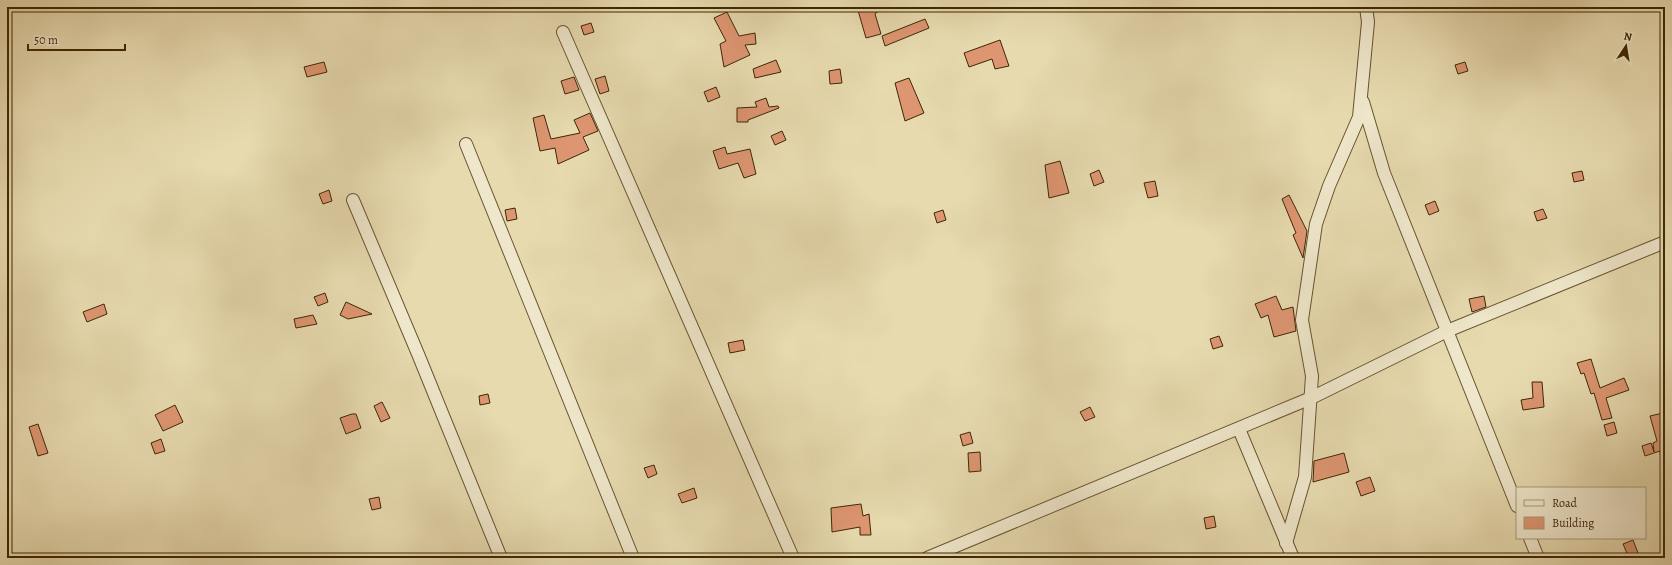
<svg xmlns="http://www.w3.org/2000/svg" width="1672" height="565" font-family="Alegreya,serif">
  <rect width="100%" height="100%" fill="#e7daaf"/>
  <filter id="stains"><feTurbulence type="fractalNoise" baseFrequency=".005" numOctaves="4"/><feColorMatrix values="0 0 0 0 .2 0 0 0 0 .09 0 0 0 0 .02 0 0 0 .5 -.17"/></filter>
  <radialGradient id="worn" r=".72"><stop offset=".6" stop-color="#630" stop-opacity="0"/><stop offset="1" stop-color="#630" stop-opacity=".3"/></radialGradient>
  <g fill="#dd9671" stroke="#3e2705">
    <path d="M 857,7 L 883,7 L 875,14 L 881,34 L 866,38 Z"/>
    <path d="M 727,12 L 739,36 L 755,33 L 756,44 L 745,45 L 750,55 L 724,67 L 720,44 L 726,41 L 714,18 Z"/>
    <path d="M 925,19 L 929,28 L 885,46 L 882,36 Z"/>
    <path d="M 591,23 L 594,32 L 584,35 L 581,26 Z"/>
    <path d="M 1000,40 L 1009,66 L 995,69 L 992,59 L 969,67 L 964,53 Z"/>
    <path d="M 776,60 L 781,72 L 755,78 L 753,69 Z"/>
    <path d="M 324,62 L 327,72 L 307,77 L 304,67 Z"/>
    <path d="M 1465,62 L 1468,71 L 1458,74 L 1455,65 Z"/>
    <path d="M 840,69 L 842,83 L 830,84 L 829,71 Z"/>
    <path d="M 605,76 L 609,91 L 600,94 L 595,79 Z"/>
    <path d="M 574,77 L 579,90 L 565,94 L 561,81 Z"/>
    <path d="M 909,78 L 924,113 L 905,121 L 895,83 Z"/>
    <path d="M 716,87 L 720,97 L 708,102 L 704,92 Z"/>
    <path d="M 766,98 L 769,107 L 778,106 L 779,108 L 748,120 L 748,122 L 737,122 L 737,108 L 757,107 L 755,102 Z"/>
    <path d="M 590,113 L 598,131 L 583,137 L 589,150 L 558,164 L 555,148 L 540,151 L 533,118 L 544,115 L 551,139 L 580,133 L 574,120 Z"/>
    <path d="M 782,131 L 786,140 L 775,145 L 771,136 Z"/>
    <path d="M 725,147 L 727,154 L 750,149 L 756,174 L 744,178 L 738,163 L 719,169 L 713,151 Z"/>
    <path d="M 1060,161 L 1069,193 L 1049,198 L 1045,165 Z"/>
    <path d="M 1099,170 L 1104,182 L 1094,186 L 1090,174 Z"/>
    <path d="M 1582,171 L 1584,180 L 1574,182 L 1572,173 Z"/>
    <path d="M 1155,181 L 1158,196 L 1148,198 L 1144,183 Z"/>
    <path d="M 329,190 L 332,201 L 323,204 L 319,194 Z"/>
    <path d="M 1289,195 L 1307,231 L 1303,258 L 1293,235 L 1296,233 L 1282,199 Z"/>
    <path d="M 1435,201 L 1439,211 L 1429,215 L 1425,205 Z"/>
    <path d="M 515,208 L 517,219 L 507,221 L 505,210 Z"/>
    <path d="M 1543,209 L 1547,218 L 1537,221 L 1534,212 Z"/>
    <path d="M 943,210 L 946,220 L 937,223 L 934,213 Z"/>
    <path d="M 325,293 L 328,302 L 318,306 L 314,297 Z"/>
    <path d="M 1276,296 L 1282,310 L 1293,307 L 1296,331 L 1274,337 L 1268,315 L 1261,318 L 1255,304 Z"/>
    <path d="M 1484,296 L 1486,307 L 1472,312 L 1469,299 Z"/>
    <path d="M 346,302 L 372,314 L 348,319 L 340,315 Z"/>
    <path d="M 104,304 L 107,314 L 87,322 L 83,312 Z"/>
    <path d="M 313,315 L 317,324 L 296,328 L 294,319 Z"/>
    <path d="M 1219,336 L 1223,346 L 1213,349 L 1210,339 Z"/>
    <path d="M 743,340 L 745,350 L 730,353 L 728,343 Z"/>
    <path d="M 1591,359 L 1600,388 L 1624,378 L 1629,390 L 1606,398 L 1612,418 L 1602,420 L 1594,393 L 1591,394 L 1584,373 L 1581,374 L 1577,363 Z"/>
    <path d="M 1532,382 L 1542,382 L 1544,407 L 1523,410 L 1521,400 L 1533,398 Z"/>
    <path d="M 488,394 L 490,403 L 480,405 L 479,396 Z"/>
    <path d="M 382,402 L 390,418 L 381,422 L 374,406 Z"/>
    <path d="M 175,405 L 183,422 L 163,431 L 155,415 Z"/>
    <path d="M 1090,407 L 1095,417 L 1085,421 L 1080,412 Z"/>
    <path d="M 1663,413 L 1665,422 L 1665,458 L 1661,458 L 1660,451 L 1645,456 L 1642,446 L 1651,443 L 1654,452 L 1653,443 L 1657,441 L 1650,416 Z"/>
    <path d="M 352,414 L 356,414 L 361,428 L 346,434 L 340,418 Z"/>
    <path d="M 1614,422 L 1617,433 L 1607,436 L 1604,425 Z"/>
    <path d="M 38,424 L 48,453 L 38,456 L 29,427 Z"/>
    <path d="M 970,432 L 973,443 L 963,446 L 960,435 Z"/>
    <path d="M 161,439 L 165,451 L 155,454 L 151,443 Z"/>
    <path d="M 980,452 L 981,471 L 969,472 L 968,453 Z"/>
    <path d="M 1344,453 L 1349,472 L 1313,482 L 1314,461 Z"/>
    <path d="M 654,465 L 657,474 L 648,478 L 644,468 Z"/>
    <path d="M 1370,477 L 1375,491 L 1361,496 L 1356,482 Z"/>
    <path d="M 694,488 L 697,498 L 682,503 L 678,494 Z"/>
    <path d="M 379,497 L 381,508 L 372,510 L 369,499 Z"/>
    <path d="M 861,504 L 863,516 L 869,514 L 871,535 L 860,535 L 860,527 L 832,532 L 831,508 Z"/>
    <path d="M 1214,516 L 1216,527 L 1206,529 L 1204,518 Z"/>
    <path d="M 1633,540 L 1640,558 L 1629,558 L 1623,544 Z"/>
  </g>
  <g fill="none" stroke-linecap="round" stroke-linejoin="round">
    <defs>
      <g id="minor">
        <path d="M 563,32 L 793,558"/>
        <path d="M 1363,102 L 1384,173 L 1517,506"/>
        <path d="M 466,144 L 633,558"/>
        <path d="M 353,200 L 418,354 L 501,558"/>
        <path d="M 1239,429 L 1293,558"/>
        <path d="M 1530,538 L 1538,558"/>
        <path d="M 1286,543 L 1305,477 L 1312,376 L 1302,320 L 1316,224 L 1329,186 L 1359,117 L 1368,22 L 1366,7"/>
        <path d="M 927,558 L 1311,398 L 1447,331 L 1665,242"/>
      </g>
    </defs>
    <use href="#minor" stroke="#685430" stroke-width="14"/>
    <use href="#minor" stroke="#efe7cb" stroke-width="12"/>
  </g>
  <rect width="1672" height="565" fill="none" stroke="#e7daaf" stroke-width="24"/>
  <rect x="8" y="8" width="1656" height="549" fill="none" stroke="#3e2705" stroke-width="2"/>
  <rect x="12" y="12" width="1648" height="541" fill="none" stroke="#3e2705"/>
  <rect x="1516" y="487" width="130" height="52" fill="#efe7cb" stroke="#a89a7c"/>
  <rect x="1524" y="500" width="20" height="6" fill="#efe7cb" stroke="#a89a7c"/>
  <text x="1552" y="507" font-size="12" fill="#3e2705">Road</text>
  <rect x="1524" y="517" width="20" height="12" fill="#dd9671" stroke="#a89a7c"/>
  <text x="1552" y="527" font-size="12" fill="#3e2705">Building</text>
  <g transform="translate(1626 46) rotate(12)" stroke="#efe7cb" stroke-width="3" paint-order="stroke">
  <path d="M0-3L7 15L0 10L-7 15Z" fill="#3e2705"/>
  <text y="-6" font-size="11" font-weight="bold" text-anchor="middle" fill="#3e2705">N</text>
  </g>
  <path d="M28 44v6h97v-6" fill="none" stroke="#3e2705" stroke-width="2"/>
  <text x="34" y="44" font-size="12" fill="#3e2705" stroke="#efe7cb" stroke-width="3" paint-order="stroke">50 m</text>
  <rect width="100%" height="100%" filter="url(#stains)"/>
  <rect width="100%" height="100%" fill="url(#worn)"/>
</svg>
